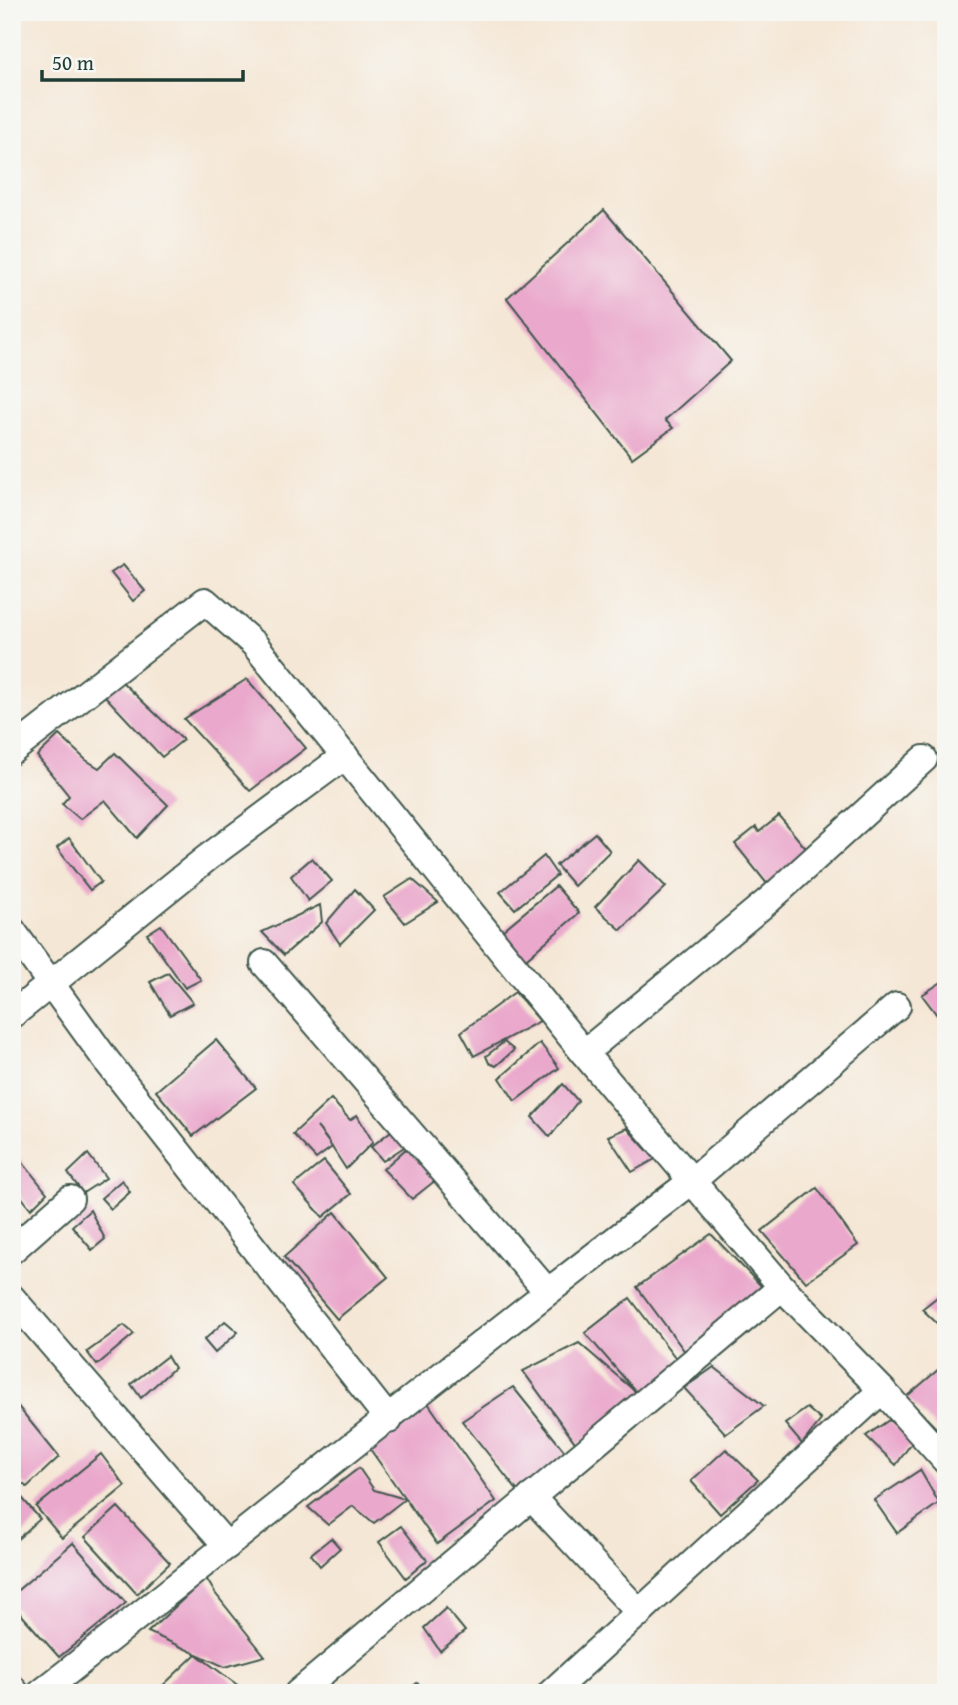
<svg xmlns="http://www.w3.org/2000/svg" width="958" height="1705" font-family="'Gentium Book Plus',serif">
  <rect width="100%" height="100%" fill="#f6f6f2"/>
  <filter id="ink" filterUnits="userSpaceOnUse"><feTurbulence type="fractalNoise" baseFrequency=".0143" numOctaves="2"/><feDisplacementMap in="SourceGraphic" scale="14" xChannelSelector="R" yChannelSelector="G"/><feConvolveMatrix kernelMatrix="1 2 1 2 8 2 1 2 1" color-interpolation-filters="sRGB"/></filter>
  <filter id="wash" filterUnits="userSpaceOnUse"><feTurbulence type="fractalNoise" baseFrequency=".00686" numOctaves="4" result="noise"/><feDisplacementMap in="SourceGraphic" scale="28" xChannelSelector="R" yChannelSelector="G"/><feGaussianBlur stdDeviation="1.57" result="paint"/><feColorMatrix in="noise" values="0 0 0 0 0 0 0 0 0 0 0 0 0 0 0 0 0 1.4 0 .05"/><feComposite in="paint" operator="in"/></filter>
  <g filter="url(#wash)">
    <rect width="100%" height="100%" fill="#f5e7d5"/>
    <g id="blocks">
      <g fill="#eaa9cc">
        <path d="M 604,210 L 731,361 L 665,420 L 673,428 L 632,458 L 507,298 Z"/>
        <path d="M 123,565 L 145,591 L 133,601 L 111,573 Z"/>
        <path d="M 119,679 L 183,740 L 162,757 L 104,695 Z"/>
        <path d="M 247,679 L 306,748 L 250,791 L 184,719 Z"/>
        <path d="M 59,735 L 86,760 L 99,768 L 115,753 L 168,805 L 137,838 L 105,800 L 80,819 L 62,804 L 69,796 L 37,756 Z"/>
        <path d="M 779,816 L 808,851 L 768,885 L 735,844 L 756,827 L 759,832 Z"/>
        <path d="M 595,833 L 610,851 L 574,886 L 556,865 Z"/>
        <path d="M 69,838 L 101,882 L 90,890 L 57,848 Z"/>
        <path d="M 544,856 L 557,875 L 515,909 L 500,892 Z"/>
        <path d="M 312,858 L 332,881 L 308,901 L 291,876 Z"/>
        <path d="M 639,860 L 666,887 L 621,930 L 595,907 Z"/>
        <path d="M 412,879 L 438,902 L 405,923 L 384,897 Z"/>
        <path d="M 556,886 L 579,913 L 520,964 L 496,936 Z"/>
        <path d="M 355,889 L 374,910 L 340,944 L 326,923 Z"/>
        <path d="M 320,905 L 322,922 L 284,955 L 262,932 Z"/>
        <path d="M 161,925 L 201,980 L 185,988 L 147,934 Z"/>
        <path d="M 168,973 L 193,1003 L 170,1015 L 150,982 Z"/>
        <path d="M 946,979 L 946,1027 L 922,995 Z"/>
        <path d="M 515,992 L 540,1021 L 474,1056 L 461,1032 Z"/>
        <path d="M 216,1040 L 256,1088 L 193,1136 L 156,1091 Z"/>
        <path d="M 504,1042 L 514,1050 L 496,1066 L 489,1063 L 486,1056 Z"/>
        <path d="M 540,1043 L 559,1068 L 515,1101 L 500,1078 Z"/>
        <path d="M 563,1084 L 578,1101 L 550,1137 L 532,1117 Z"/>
        <path d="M 331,1099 L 350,1120 L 357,1115 L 373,1142 L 346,1169 L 326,1138 L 317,1127 L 332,1147 L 316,1159 L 293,1134 Z"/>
        <path d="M 401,1123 L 410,1143 L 383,1161 L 371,1147 Z"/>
        <path d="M 627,1128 L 655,1159 L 632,1172 L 608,1136 Z"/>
        <path d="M 407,1148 L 436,1180 L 412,1199 L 383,1169 Z"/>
        <path d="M 12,1149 L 47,1193 L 31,1209 L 12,1185 Z"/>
        <path d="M 88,1154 L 106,1178 L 83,1193 L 68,1173 Z"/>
        <path d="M 324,1161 L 351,1194 L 323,1217 L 294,1185 Z"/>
        <path d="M 122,1180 L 130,1192 L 111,1209 L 101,1198 Z"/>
        <path d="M 817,1188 L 858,1245 L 806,1282 L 762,1231 Z"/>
        <path d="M 90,1210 L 105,1239 L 92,1250 L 72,1226 Z"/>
        <path d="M 335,1212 L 388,1277 L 337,1319 L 284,1257 Z"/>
        <path d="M 711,1234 L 763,1288 L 686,1353 L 637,1287 Z"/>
        <path d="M 946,1290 L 946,1332 L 922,1309 Z"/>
        <path d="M 630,1298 L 684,1369 L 577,1445 L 523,1371 L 579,1343 L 638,1394 L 585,1333 Z"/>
        <path d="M 225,1321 L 238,1332 L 215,1353 L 204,1340 Z"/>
        <path d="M 124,1325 L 134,1334 L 97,1365 L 87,1352 Z"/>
        <path d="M 167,1356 L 174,1368 L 141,1398 L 131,1384 Z"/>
        <path d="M 946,1363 L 946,1425 L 940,1432 L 906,1397 Z"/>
        <path d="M 714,1367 L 764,1406 L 726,1434 L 684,1388 Z"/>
        <path d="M 513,1387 L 566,1453 L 520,1494 L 462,1421 Z"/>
        <path d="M 428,1403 L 496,1501 L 437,1544 L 370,1449 Z"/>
        <path d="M 16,1404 L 59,1457 L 27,1487 L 12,1476 L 12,1407 Z"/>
        <path d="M 807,1408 L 821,1420 L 802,1444 L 785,1424 Z"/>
        <path d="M 889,1420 L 913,1441 L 896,1465 L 866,1436 Z"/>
        <path d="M 726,1449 L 758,1480 L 720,1514 L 691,1481 Z"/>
        <path d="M 101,1454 L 125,1486 L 62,1538 L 36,1507 Z"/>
        <path d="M 359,1468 L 374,1490 L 405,1499 L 374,1523 L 353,1506 L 328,1525 L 308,1507 Z"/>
        <path d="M 920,1470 L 939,1503 L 897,1533 L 874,1500 Z"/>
        <path d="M 12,1486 L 40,1519 L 12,1544 Z"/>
        <path d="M 118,1507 L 170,1563 L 137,1594 L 85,1537 Z"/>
        <path d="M 401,1526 L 427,1560 L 406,1578 L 379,1542 Z"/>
        <path d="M 331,1538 L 340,1548 L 320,1566 L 311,1554 Z"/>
        <path d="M 73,1543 L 126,1603 L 59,1657 L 12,1604 L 12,1595 Z"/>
        <path d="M 206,1578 L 215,1593 L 265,1656 L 225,1667 L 148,1632 Z"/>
        <path d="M 446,1608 L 465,1631 L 440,1651 L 424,1628 Z"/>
        <path d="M 196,1654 L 248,1693 L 157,1691 Z"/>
        <path d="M 417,1683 L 429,1693 L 404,1693 Z"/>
      </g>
    </g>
  </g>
  <g filter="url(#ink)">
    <use href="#blocks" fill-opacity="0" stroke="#3f564c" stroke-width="2"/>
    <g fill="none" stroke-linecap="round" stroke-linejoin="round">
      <defs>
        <g id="street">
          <path d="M 12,751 L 205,601 L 254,644 L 584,1053 L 692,1181 L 897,1006"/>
          <path d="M 12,930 L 106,1060 L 389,1420"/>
          <path d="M 264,963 L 547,1291"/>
          <path d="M 12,1015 L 207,858 L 345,756"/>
          <path d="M 584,1053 L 769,900 L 924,759"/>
          <path d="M 12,1250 L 70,1199"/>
          <path d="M 12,1298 L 227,1546"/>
          <path d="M 882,1390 L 946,1461"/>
          <path d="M 531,1497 L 640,1613"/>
          <path d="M 12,1688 L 16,1693"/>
          <path d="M 41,1693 C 258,1522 472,1348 692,1181 L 782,1287 L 882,1390 L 551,1693"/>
          <path d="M 298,1693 L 782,1287"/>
        </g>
      </defs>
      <use href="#street" stroke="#3f564c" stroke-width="30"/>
      <use href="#street" stroke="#fff" stroke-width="26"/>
    </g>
  </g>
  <rect width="958" height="1705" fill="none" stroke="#f6f6f2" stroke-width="42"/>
  <path d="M42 70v10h201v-10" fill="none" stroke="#1f3d34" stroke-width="3.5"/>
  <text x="52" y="70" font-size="21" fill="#1f3d34" stroke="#f6f6f2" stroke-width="5" paint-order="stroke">50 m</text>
</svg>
